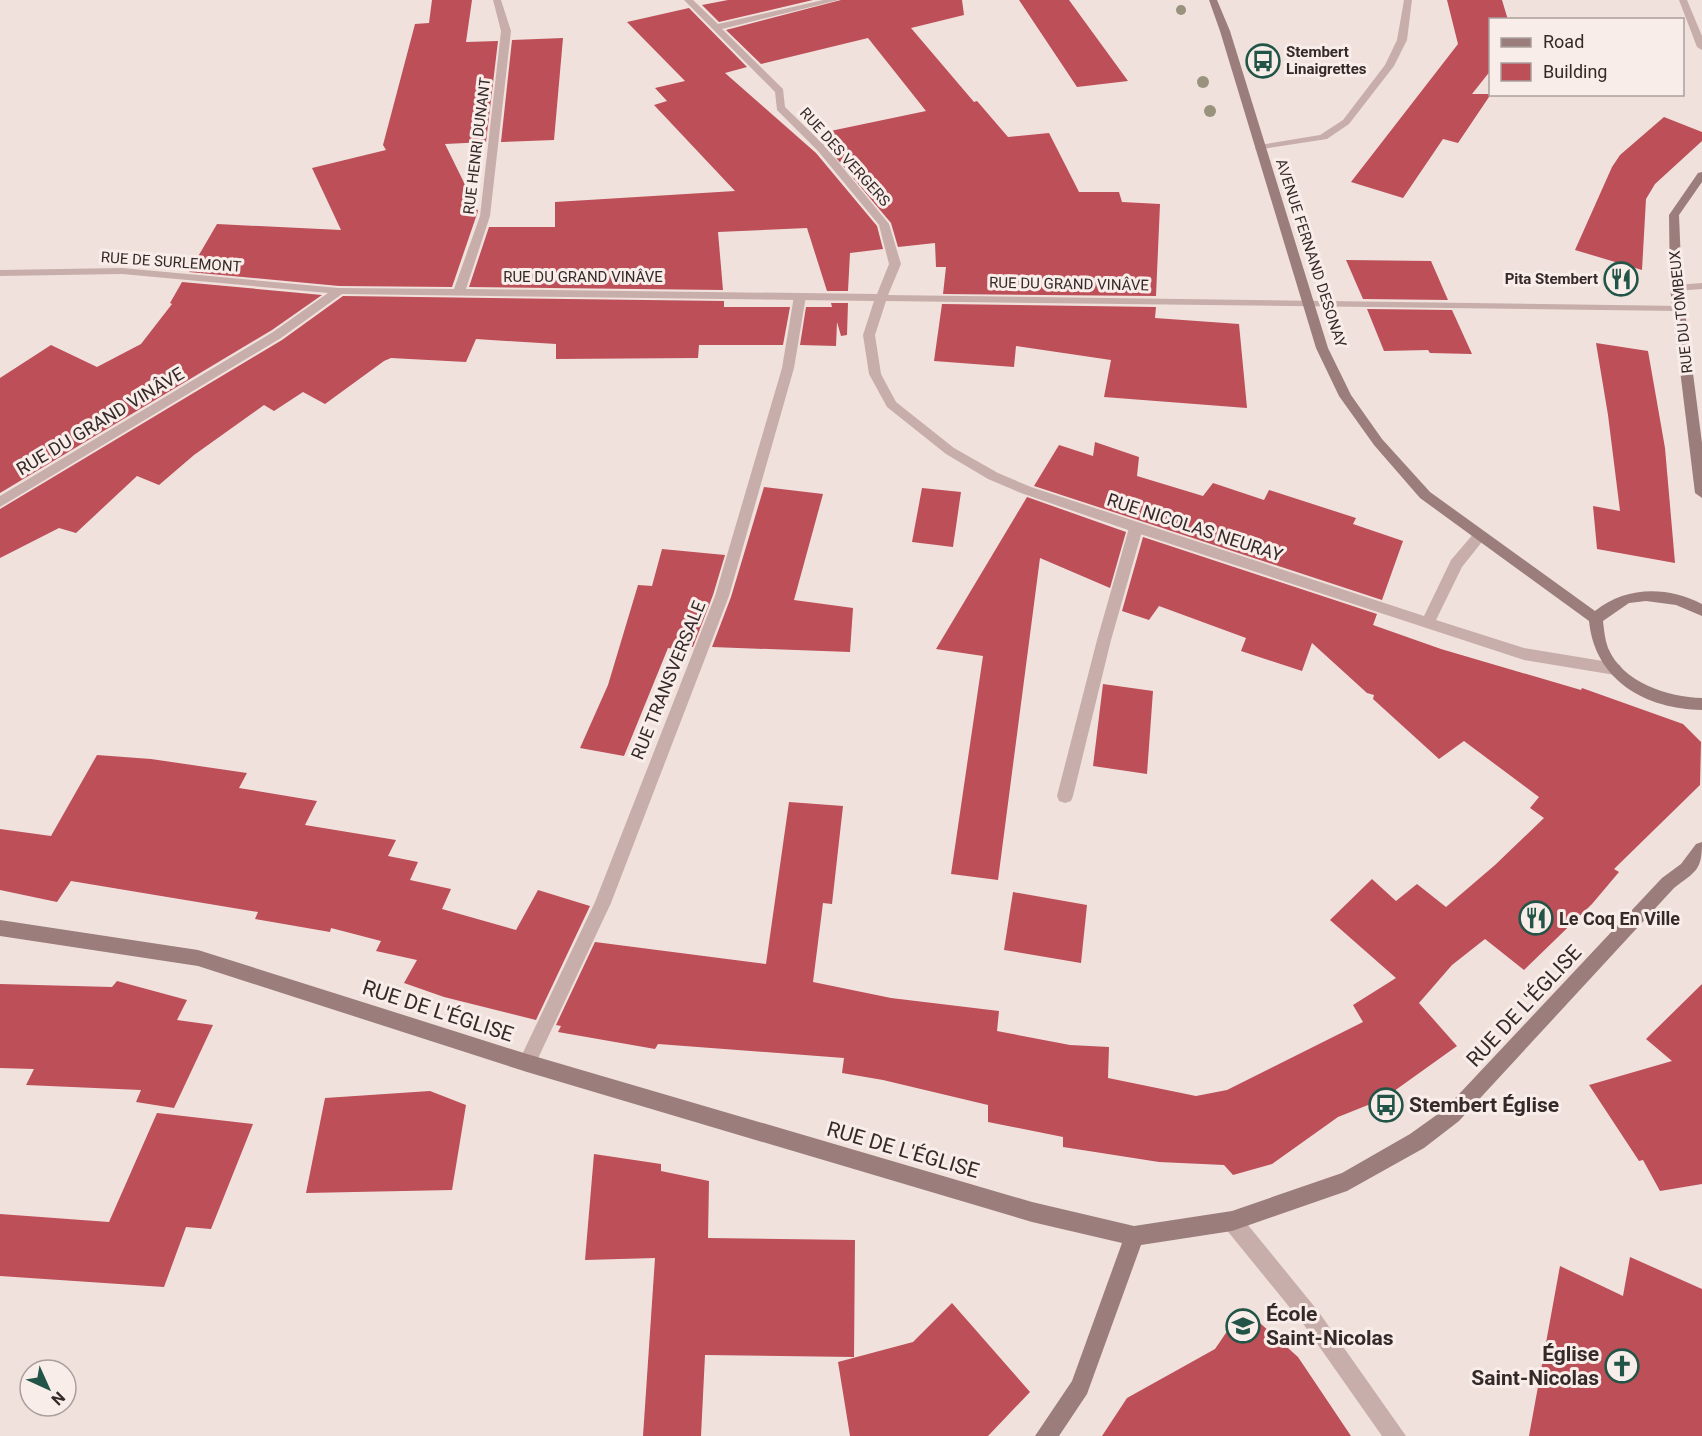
<svg xmlns="http://www.w3.org/2000/svg" width="1702" height="1436" font-family="Roboto,sans-serif">
  <rect width="100%" height="100%" fill="#f0e1dd"/>
  <g fill="#bd4f58">
    <path d="M 432,0 L 472,0 L 466,42 L 498,41 L 486,142 L 445,144 L 478,211 L 452,287 L 339,286 L 189,272 L 217,224 L 341,230 L 312,168 L 386,150 L 383,145 L 415,24 L 429,23 Z"/>
    <path d="M 728,0 L 813,0 L 719,22 L 702,5 Z"/>
    <path d="M 841,0 L 962,0 L 964,15 L 911,28 L 974,102 L 977,101 L 1008,137 L 1049,133 L 1079,192 L 1119,192 L 1122,202 L 1160,204 L 1156,296 L 943,294 L 946,267 L 936,267 L 935,243 L 898,247 L 891,223 L 816,134 L 926,111 L 868,38 L 761,64 L 726,30 Z"/>
    <path d="M 1019,0 L 1069,0 L 1128,81 L 1077,87 Z"/>
    <path d="M 1447,0 L 1502,0 L 1508,20 L 1491,20 L 1491,70 L 1472,94 L 1491,94 L 1458,143 L 1443,139 L 1403,198 L 1351,182 L 1458,44 Z"/>
    <path d="M 689,8 L 747,67 L 725,73 L 816,153 L 877,226 L 883,249 L 850,253 L 848,291 L 827,291 L 807,228 L 718,232 L 723,290 L 469,287 L 489,227 L 555,227 L 555,202 L 735,191 L 654,105 L 667,101 L 655,88 L 685,81 L 627,22 Z"/>
    <path d="M 563,38 L 554,140 L 501,142 L 512,40 Z"/>
    <path d="M 1664,117 L 1702,132 L 1702,141 L 1655,184 L 1646,199 L 1642,270 L 1575,250 L 1612,167 L 1620,155 Z"/>
    <path d="M 1346,260 L 1431,261 L 1448,300 L 1363,299 Z"/>
    <path d="M 182,282 L 322,295 L 272,330 L 0,493 L 0,378 L 51,345 L 97,367 L 141,344 L 172,304 L 170,303 Z"/>
    <path d="M 343,296 L 724,301 L 724,307 L 790,307 L 783,345 L 699,345 L 698,358 L 556,359 L 556,344 L 476,339 L 466,362 L 391,358 L 384,361 L 325,404 L 303,392 L 274,411 L 264,405 L 194,455 L 159,485 L 137,476 L 76,533 L 59,528 L 0,558 L 0,509 L 282,340 Z"/>
    <path d="M 831,303 L 848,303 L 847,335 L 841,336 L 837,322 L 836,346 L 800,345 L 806,307 L 832,307 Z"/>
    <path d="M 942,304 L 1156,307 L 1155,318 L 1239,324 L 1247,408 L 1104,397 L 1111,360 L 1016,346 L 1014,367 L 934,361 Z"/>
    <path d="M 1367,309 L 1452,310 L 1472,354 L 1430,353 L 1428,350 L 1384,351 Z"/>
    <path d="M 1596,343 L 1648,351 L 1665,448 L 1675,563 L 1597,549 L 1593,506 L 1620,511 L 1608,415 Z"/>
    <path d="M 1095,442 L 1139,457 L 1137,476 L 1203,496 L 1213,483 L 1264,500 L 1269,490 L 1356,518 L 1353,524 L 1403,541 L 1382,600 L 1034,486 L 1059,445 L 1093,456 Z"/>
    <path d="M 764,487 L 823,494 L 794,600 L 853,608 L 850,652 L 712,647 L 731,597 Z"/>
    <path d="M 922,488 L 961,492 L 953,547 L 912,542 Z"/>
    <path d="M 1027,497 L 1126,532 L 1110,588 L 1040,558 L 998,880 L 951,874 L 983,656 L 936,649 Z"/>
    <path d="M 1143,537 L 1377,614 L 1373,625 L 1441,649 L 1581,690 L 1582,688 L 1683,724 L 1701,742 L 1700,785 L 1614,869 L 1619,872 L 1592,904 L 1524,970 L 1485,939 L 1452,965 L 1419,1003 L 1457,1046 L 1383,1099 L 1338,1117 L 1272,1164 L 1233,1175 L 1224,1165 L 1159,1162 L 1063,1147 L 1063,1137 L 988,1122 L 988,1105 L 883,1080 L 842,1073 L 844,1058 L 658,1044 L 655,1049 L 558,1032 L 561,1026 L 556,1025 L 595,942 L 766,964 L 789,802 L 843,806 L 832,904 L 823,903 L 813,982 L 891,998 L 999,1011 L 997,1031 L 1070,1045 L 1109,1047 L 1108,1078 L 1196,1096 L 1227,1090 L 1363,1022 L 1353,1005 L 1396,978 L 1330,920 L 1372,879 L 1396,901 L 1417,884 L 1446,907 L 1495,865 L 1544,818 L 1530,808 L 1539,797 L 1464,741 L 1439,759 L 1373,699 L 1374,695 L 1367,693 L 1312,643 L 1302,671 L 1241,651 L 1246,638 L 1159,606 L 1149,620 L 1122,611 Z"/>
    <path d="M 662,549 L 725,555 L 713,595 L 693,647 L 685,646 L 684,650 L 668,648 L 624,756 L 580,748 L 608,685 L 638,585 L 652,586 Z"/>
    <path d="M 1103,684 L 1153,691 L 1147,774 L 1093,766 Z"/>
    <path d="M 97,755 L 151,759 L 247,773 L 239,788 L 317,801 L 305,825 L 396,840 L 388,856 L 418,862 L 410,880 L 451,889 L 442,909 L 516,930 L 538,890 L 590,906 L 536,1020 L 444,997 L 404,983 L 417,960 L 376,951 L 381,941 L 331,928 L 330,932 L 255,919 L 258,912 L 71,881 L 57,902 L 0,890 L 0,829 L 51,836 Z"/>
    <path d="M 1013,892 L 1087,905 L 1081,963 L 1004,950 Z"/>
    <path d="M 117,981 L 187,1000 L 177,1020 L 213,1025 L 174,1108 L 136,1102 L 141,1090 L 26,1085 L 34,1069 L 0,1068 L 0,984 L 112,987 Z"/>
    <path d="M 1702,984 L 1702,1184 L 1660,1191 L 1643,1160 L 1639,1161 L 1589,1085 L 1672,1061 L 1646,1039 Z"/>
    <path d="M 430,1091 L 466,1105 L 452,1190 L 306,1193 L 325,1098 Z"/>
    <path d="M 157,1113 L 253,1124 L 211,1229 L 186,1227 L 164,1287 L 0,1276 L 0,1214 L 109,1222 Z"/>
    <path d="M 594,1154 L 661,1164 L 661,1171 L 709,1181 L 708,1238 L 855,1240 L 854,1357 L 705,1355 L 701,1436 L 643,1436 L 655,1258 L 585,1260 Z"/>
    <path d="M 1630,1257 L 1702,1289 L 1702,1436 L 1529,1436 L 1560,1266 L 1623,1296 Z"/>
    <path d="M 952,1303 L 1030,1392 L 988,1436 L 850,1436 L 838,1362 L 913,1342 Z"/>
    <path d="M 1243,1308 L 1298,1357 L 1351,1436 L 1102,1436 L 1127,1398 L 1215,1349 Z"/>
  </g>
  <g fill="none" stroke-linecap="round" stroke-linejoin="round">
    <g fill="#c8aeaa" fill-rule="evenodd">
      <path d="M 800,293 L 806,296 L 794,368 L 729,596 L 611,903 L 533,1069 L 527,1072 L 521,1069 L 518,1063 L 595,902 L 715,596 L 782,368 L 794,296 Z"/>
      <path d="M 1136,523 L 1143,528 L 1111,640 L 1073,796 L 1071,801 L 1065,803 L 1059,801 L 1057,796 L 1097,640 L 1129,528 Z"/>
      <path d="M 1232,1211 L 1239,1214 L 1318,1311 L 1406,1436 L 1382,1436 L 1304,1325 L 1225,1228 L 1222,1221 L 1225,1214 Z"/>
    </g>
    <g fill="#c8aeaa" fill-rule="evenodd">
      <path d="M 493,0 L 501,0 L 511,31 L 490,216 L 466,289 L 877,294 L 889,264 L 879,225 L 818,151 L 777,110 L 775,92 L 684,0 L 693,0 L 718,24 L 823,0 L 839,0 L 722,29 L 783,89 L 785,107 L 826,147 L 889,224 L 901,264 L 888,295 L 1683,306 L 1683,310 L 1679,311 L 886,301 L 875,335 L 881,374 L 896,402 L 954,448 L 998,473 L 1031,487 L 1424,616 L 1451,560 L 1475,532 L 1485,532 L 1487,535 L 1485,538 L 1462,567 L 1436,620 L 1524,648 L 1615,663 L 1620,665 L 1622,669 L 1620,673 L 1615,675 L 1524,660 L 1131,531 L 1021,493 L 988,479 L 946,454 L 887,407 L 869,374 L 863,335 L 874,301 L 342,294 L 281,338 L 0,507 L 0,496 L 273,332 L 328,293 L 122,274 L 0,276 L 0,270 L 122,268 L 339,288 L 454,289 L 480,216 L 501,31 Z"/>
      <path d="M 1404,0 L 1412,0 L 1407,40 L 1394,66 L 1349,124 L 1327,139 L 1256,150 L 1255,148 L 1260,145 L 1320,135 L 1343,120 L 1385,65 L 1397,40 Z"/>
      <path d="M 1679,0 L 1687,0 L 1702,36 L 1702,50 L 1697,47 Z"/>
      <path d="M 1702,283 L 1702,289 L 1676,291 L 1670,288 L 1676,285 Z"/>
    </g>
    <g fill="#9b7d7c" fill-rule="evenodd">
      <path d="M 1209,0 L 1217,0 L 1230,31 L 1328,348 L 1351,395 L 1382,439 L 1430,492 L 1595,611 C 1626,586 1667,586 1702,604 L 1702,616 L 1676,605 L 1646,601 L 1629,603 L 1603,621 C 1604,630 1605,640 1608,648 C 1623,683 1668,697 1702,698 L 1702,710 C 1646,709 1595,681 1589,621 L 1420,498 L 1374,445 L 1339,396 L 1316,348 L 1220,31 Z"/>
      <path d="M 1702,172 L 1702,182 L 1679,215 L 1682,288 L 1702,443 L 1702,498 L 1695,493 L 1670,288 L 1669,215 L 1698,173 Z"/>
      <path d="M 1702,842 C 1702,871 1696,871 1674,888 L 1459,1121 L 1424,1148 L 1347,1191 L 1232,1231 L 1141,1245 L 1087,1394 L 1059,1436 L 1035,1436 L 1072,1381 L 1122,1243 L 1032,1222 L 527,1072 L 198,966 L 0,936 L 0,920 L 198,950 L 527,1054 L 1032,1202 L 1134,1226 L 1232,1211 L 1342,1173 L 1410,1134 L 1445,1109 L 1662,878 L 1681,864 L 1696,844 Z"/>
    </g>
  </g>
  <g fill="#99927d">
    <circle cx="1181" cy="10" r="5"/>
    <circle cx="1203" cy="82" r="6"/>
    <circle cx="1210" cy="111" r="6"/>
  </g>
  <defs>
    <symbol id="bus-ring" viewBox="-11 -11 22 22"><circle r="9.5" fill="#f8ede9" stroke="#225447" stroke-width="1.5"/><path d="M-5-6H5V4H4V6H2V4H-2V6H-4V4H-5ZM-3.5-4V0h7V-4ZM-3.5 1.2v1.5H-2V1.2ZM2 1.2v1.5H3.5V1.2Z" fill="#225447"/></symbol>
    <symbol id="restaurant-ring" viewBox="-11 -11 22 22"><circle r="9.5" fill="#f8ede9" stroke="#225447" stroke-width="1.5"/><path d="M-5-6h1v4h1v-4h1v4h1v-4h1v5L-1.5 .5V6h-2V.5L-5-1ZM5-6V6H3V1.5H1.5Q1.5-4 5-6Z" fill="#225447"/></symbol>
    <symbol id="school-ring" viewBox="-11 -11 22 22"><circle r="9.5" fill="#f8ede9" stroke="#225447" stroke-width="1.5"/><path d="M0-5L7-2L0 1L-7-2ZM-4 1L0 2.5L4 1V4Q0 6-4 4Z" fill="#225447"/></symbol>
    <symbol id="church-ring" viewBox="-11 -11 22 22"><circle r="9.5" fill="#f8ede9" stroke="#225447" stroke-width="1.5"/><path d="M-1.2-6h2.4v3.5h3.3v2.4h-3.3V6h-2.4V-.1h-3.3v-2.4h3.3Z" fill="#225447"/></symbol>
  </defs>
  <g fill-rule="evenodd">
    <use href="#bus-ring" x="1244" y="42" width="38" height="38"/>
    <use href="#restaurant-ring" x="1602" y="260" width="38" height="38"/>
    <use href="#restaurant-ring" x="1517" y="899" width="38" height="38"/>
    <use href="#bus-ring" x="1367" y="1086" width="38" height="38"/>
    <use href="#school-ring" x="1224" y="1307" width="38" height="38"/>
    <use href="#church-ring" x="1603" y="1347" width="38" height="38"/>
  </g>
  <g text-anchor="middle" dominant-baseline="central" stroke-width="6" stroke-linejoin="round" paint-order="stroke">
    <g font-size="15" font-weight="bold" fill="#362929" stroke="#f8ede9" text-anchor="start">
      <text x="1286" y="52">Stembert<tspan x="1286" dy="17">Linaigrettes</tspan></text>
      <text x="1598" y="279" text-anchor="end">Pita Stembert</text>
    </g>
    <g font-size="15" fill="#362929" stroke="#f8ede9">
      <text transform="translate(477 146) rotate(-83)">RUE HENRI DUNANT</text>
      <text transform="translate(845 157) rotate(48)">RUE DES VERGERS</text>
      <text transform="translate(1311 253) rotate(72)">AVENUE FERNAND DESONAY</text>
      <text transform="translate(171 262) rotate(4)">RUE DE SURLEMONT</text>
      <text x="583" y="277">RUE DU GRAND VINÂVE</text>
      <text transform="translate(1069 284) rotate(1)">RUE DU GRAND VINÂVE</text>
      <text transform="translate(1681 312) rotate(-96)">RUE DU TOMBEUX</text>
    </g>
    <g font-size="18" fill="#362929" stroke="#f8ede9">
      <text transform="translate(100 421) rotate(-31)">RUE DU GRAND VINÂVE</text>
      <text transform="translate(1195 527) rotate(18)">RUE NICOLAS NEURAY</text>
      <text transform="translate(668 680) rotate(-68)">RUE TRANSVERSALE</text>
    </g>
    <g font-size="18" font-weight="bold" fill="#362929" stroke="#f8ede9" text-anchor="start">
      <text x="1559" y="918">Le Coq En Ville</text>
    </g>
    <g font-size="21" fill="#362929" stroke="#f8ede9">
      <text transform="translate(1524 1006) rotate(-47)">RUE DE L'ÉGLISE</text>
      <text transform="translate(438 1011) rotate(18)">RUE DE L'ÉGLISE</text>
      <text transform="translate(903 1150) rotate(16)">RUE DE L'ÉGLISE</text>
    </g>
    <g font-size="21" font-weight="bold" fill="#362929" stroke="#f8ede9" text-anchor="start">
      <text x="1409" y="1105">Stembert Église</text>
      <text x="1266" y="1314">École<tspan x="1266" dy="24">Saint-Nicolas</tspan></text>
      <text x="1599" y="1354" text-anchor="end">Église<tspan x="1599" dy="24">Saint-Nicolas</tspan></text>
    </g>
  </g>
  <rect x="1489" y="18" width="195" height="78" fill="#f8ede9" stroke="#aa9f9c" stroke-width="1.5"/>
  <rect x="1501" y="38" width="30" height="9" fill="#9b7d7c" stroke="#aa9f9c" stroke-width="1.5"/>
  <text x="1543" y="48" font-size="18" fill="#362929">Road</text>
  <rect x="1501" y="63" width="30" height="18" fill="#bd4f58" stroke="#aa9f9c" stroke-width="1.5"/>
  <text x="1543" y="78" font-size="18" fill="#362929">Building</text>
  <g transform="translate(48 1388) rotate(135)"><circle r="28" fill="#f8ede9" stroke="#aa9f9c" stroke-width="1.5"/>
  <path d="M0-4.5L10 22L0 15L-10 22Z" fill="#225447"/>
  <text y="-9" font-size="16" font-weight="bold" text-anchor="middle" fill="#362929">N</text>
  </g>
</svg>
